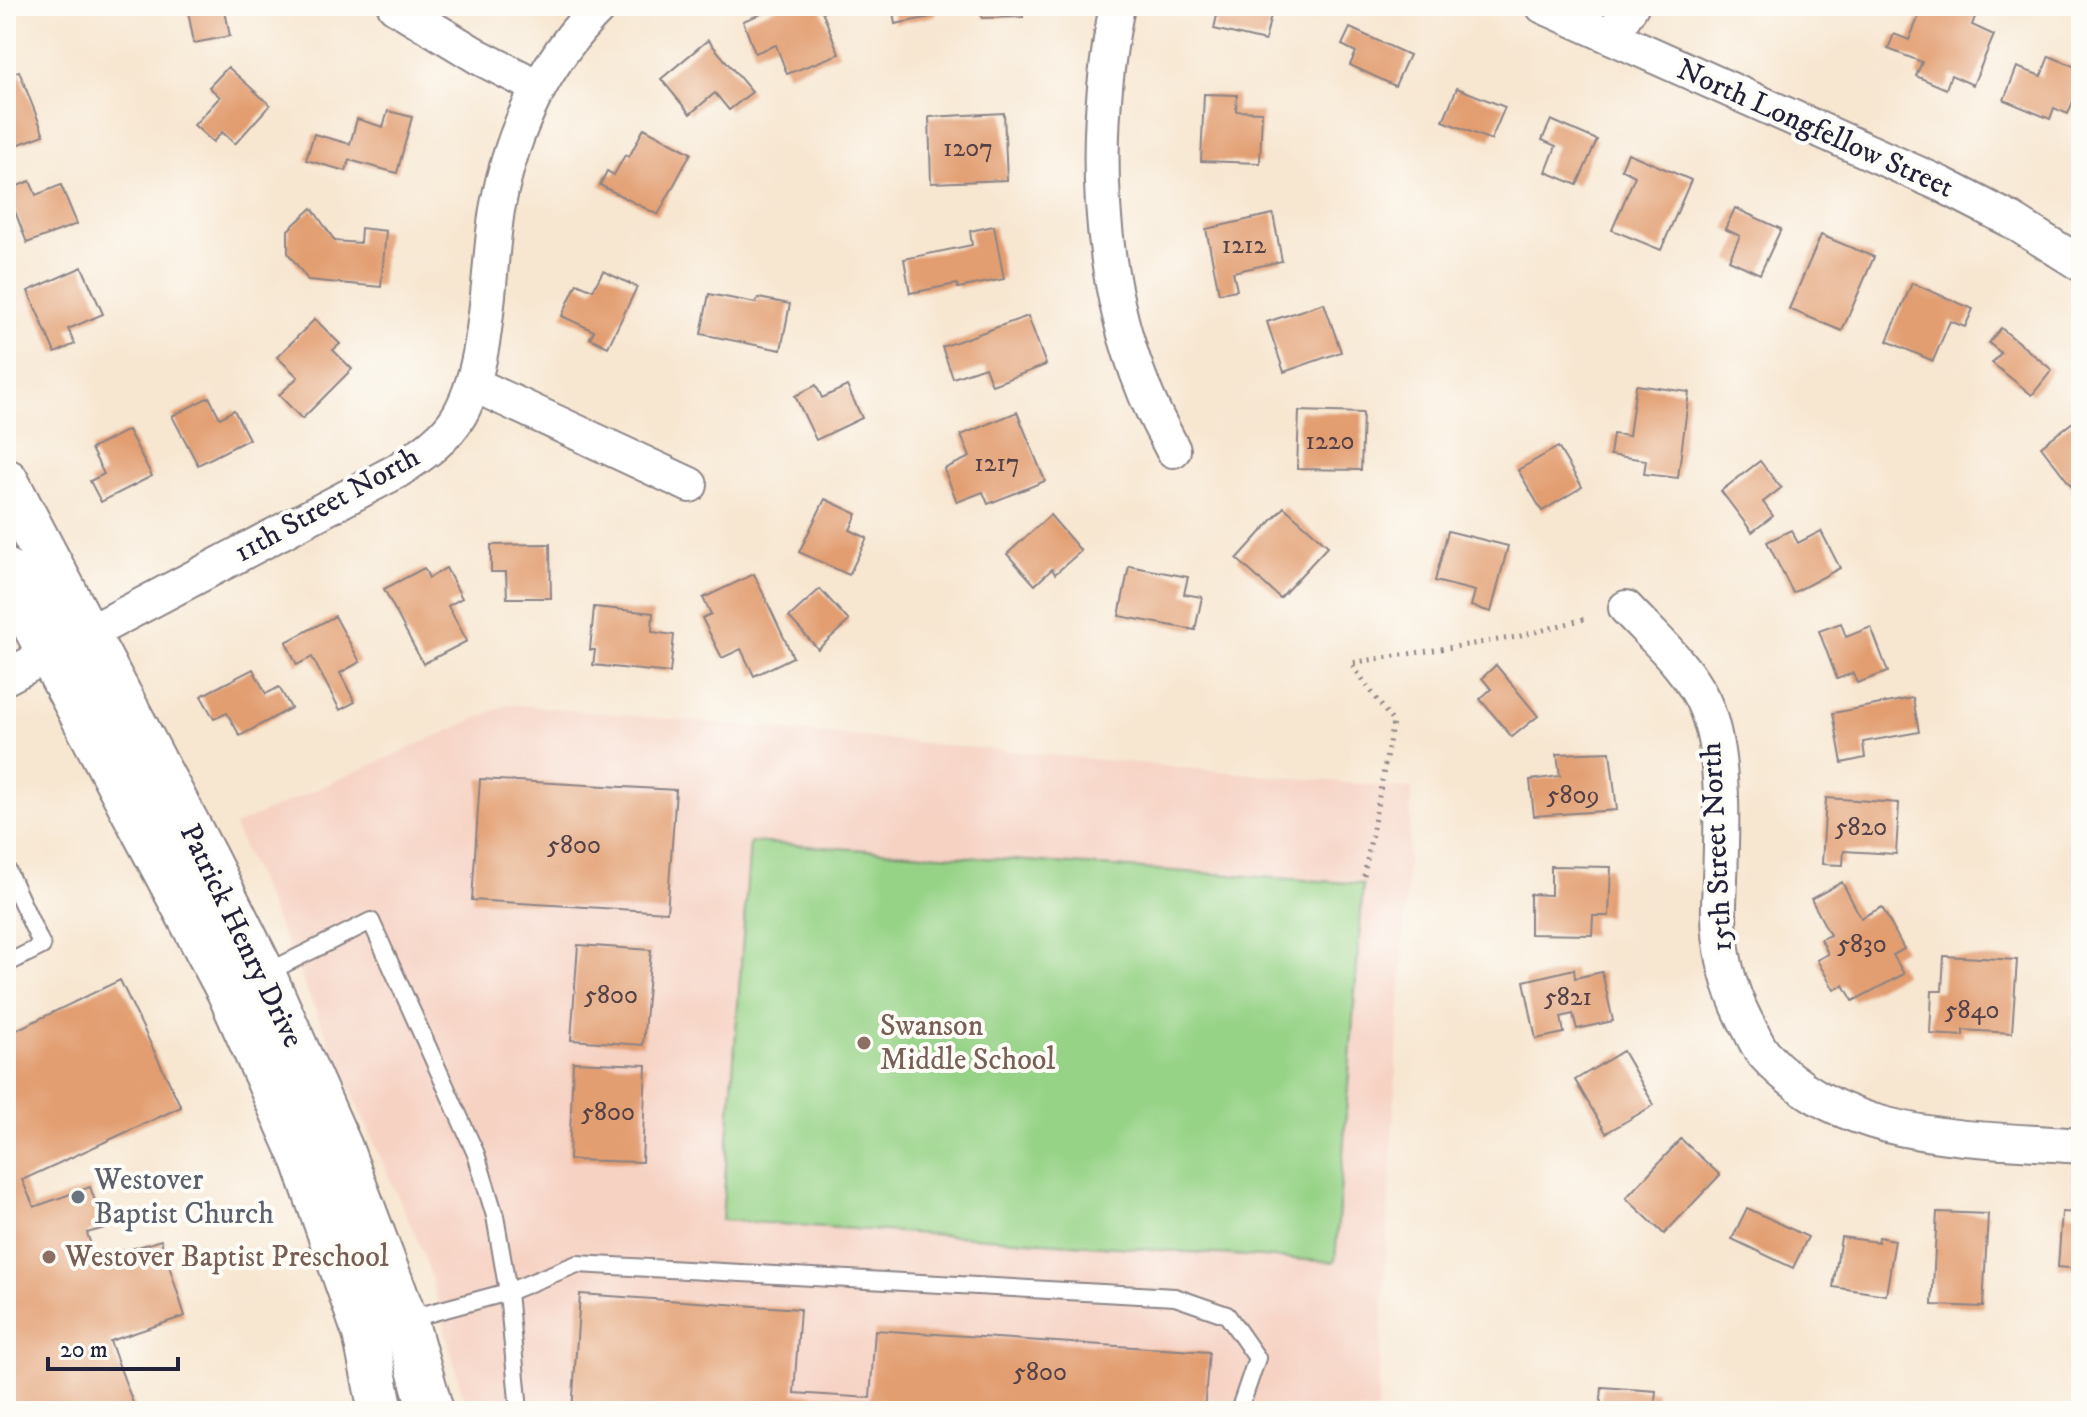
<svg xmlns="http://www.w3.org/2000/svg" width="2087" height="1417" font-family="'IM FELL DW Pica',serif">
  <rect width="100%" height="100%" fill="#fdfcf7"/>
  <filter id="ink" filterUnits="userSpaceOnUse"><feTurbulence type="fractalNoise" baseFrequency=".0125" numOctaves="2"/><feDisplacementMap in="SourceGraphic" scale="16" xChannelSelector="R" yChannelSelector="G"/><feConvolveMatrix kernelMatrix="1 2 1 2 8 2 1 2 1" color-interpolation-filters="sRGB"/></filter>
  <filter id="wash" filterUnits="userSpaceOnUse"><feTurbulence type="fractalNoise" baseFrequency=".006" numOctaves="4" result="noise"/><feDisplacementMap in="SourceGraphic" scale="32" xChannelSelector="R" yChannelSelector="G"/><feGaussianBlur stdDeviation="1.8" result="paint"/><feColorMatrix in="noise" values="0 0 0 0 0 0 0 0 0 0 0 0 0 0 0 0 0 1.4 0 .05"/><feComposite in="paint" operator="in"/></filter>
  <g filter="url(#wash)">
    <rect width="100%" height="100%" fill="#f7e6d0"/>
    <path fill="#f6d2c3" d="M 509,704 L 1412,789 L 1377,1411 L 467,1411 L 426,1260 L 234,826 Z"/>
    <path fill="#97d387" stroke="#5c7a61" stroke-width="2" d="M 750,842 L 1363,884 L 1335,1262 L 722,1220 Z"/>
    <g id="blocks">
      <g fill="#e29d6f">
        <path d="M 187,6 L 224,6 L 230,36 L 194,43 Z"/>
        <path d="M 781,6 L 820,6 L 839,54 L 787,74 L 776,45 L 755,53 L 743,21 Z"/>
        <path d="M 892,6 L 934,6 L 936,16 L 895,24 Z"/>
        <path d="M 982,6 L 1023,6 L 1023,17 L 982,18 Z"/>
        <path d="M 1219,6 L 1273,6 L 1265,41 L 1214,29 Z"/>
        <path d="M 1923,6 L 1947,6 L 1975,17 L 1972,25 L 1994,35 L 1973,85 L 1951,75 L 1946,89 L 1916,76 L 1922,62 L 1888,49 L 1894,34 L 1909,40 Z"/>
        <path d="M 1350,28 L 1409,55 L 1395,86 L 1350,65 L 1356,52 L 1342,45 Z"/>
        <path d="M 708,40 L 752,92 L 729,110 L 715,93 L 690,114 L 661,79 Z"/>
        <path d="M 2049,56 L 2081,69 L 2081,81 L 2068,114 L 2054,108 L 2050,119 L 2004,100 L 2017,67 L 2041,76 Z"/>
        <path d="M 228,67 L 270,105 L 235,144 L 222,132 L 213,142 L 194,125 L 220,97 L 209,87 Z"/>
        <path d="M 19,71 L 44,135 L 6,149 L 6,76 Z"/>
        <path d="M 1457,88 L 1505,107 L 1491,140 L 1443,121 Z"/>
        <path d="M 1204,94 L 1237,95 L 1236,111 L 1262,112 L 1260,163 L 1201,161 Z"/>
        <path d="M 388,111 L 412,117 L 397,173 L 349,160 L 346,171 L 306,160 L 314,134 L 350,144 L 357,119 L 383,127 Z"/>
        <path d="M 1004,113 L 1007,180 L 931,183 L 929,117 Z"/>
        <path d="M 1551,120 L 1597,140 L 1577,185 L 1546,172 L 1556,146 L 1542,140 Z"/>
        <path d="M 644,128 L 691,153 L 658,215 L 600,185 L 607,171 L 614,175 L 625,155 L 629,157 Z"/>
        <path d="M 1628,153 L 1691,180 L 1661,250 L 1612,230 L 1635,176 L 1621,169 Z"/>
        <path d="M 30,181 L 36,195 L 61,185 L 77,224 L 27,243 L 7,190 Z"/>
        <path d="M 312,208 L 335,241 L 360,243 L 361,228 L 386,231 L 381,287 L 308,280 L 288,253 L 288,230 Z"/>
        <path d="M 1735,208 L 1781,229 L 1760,274 L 1729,260 L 1740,236 L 1725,229 Z"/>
        <path d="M 1273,214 L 1282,261 L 1233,272 L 1237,290 L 1219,293 L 1206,229 Z"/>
        <path d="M 994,226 L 1004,279 L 958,288 L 957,284 L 910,293 L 904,259 L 972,245 L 970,231 Z"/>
        <path d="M 1821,235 L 1874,257 L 1842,331 L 1789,309 Z"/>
        <path d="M 82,267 L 103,314 L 68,329 L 75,344 L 55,353 L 28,291 Z"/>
        <path d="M 603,271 L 637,287 L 608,347 L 590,338 L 594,331 L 562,316 L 577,283 L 593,290 Z"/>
        <path d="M 1912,283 L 1973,309 L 1965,327 L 1950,321 L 1933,361 L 1887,341 Z"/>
        <path d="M 709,294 L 756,303 L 758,298 L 790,304 L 781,350 L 701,334 Z"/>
        <path d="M 1324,303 L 1341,352 L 1284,372 L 1267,322 Z"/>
        <path d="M 1028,316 L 1046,365 L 992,385 L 985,367 L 953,378 L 942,347 Z"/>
        <path d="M 315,319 L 340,344 L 333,350 L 352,369 L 302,419 L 279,395 L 298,377 L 277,357 Z"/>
        <path d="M 2001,328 L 2052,370 L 2032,395 L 1992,363 L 2001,353 L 1989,343 Z"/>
        <path d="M 816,385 L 822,398 L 847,386 L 862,418 L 816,440 L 795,396 Z"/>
        <path d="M 1636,385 L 1689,392 L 1678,478 L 1644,474 L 1646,460 L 1610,455 L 1613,434 L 1629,436 Z"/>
        <path d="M 209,397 L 220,418 L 234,410 L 249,439 L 198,465 L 172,416 Z"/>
        <path d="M 1299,411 L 1363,413 L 1361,470 L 1297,469 Z"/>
        <path d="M 1017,412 L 1045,481 L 988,504 L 983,492 L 957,502 L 944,469 L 970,457 L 961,435 Z"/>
        <path d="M 2081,416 L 2081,479 L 2072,487 L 2041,446 Z"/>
        <path d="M 128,430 L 152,476 L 101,502 L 90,481 L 104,474 L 91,449 Z"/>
        <path d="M 1558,447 L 1582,487 L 1542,511 L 1518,470 Z"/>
        <path d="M 1760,461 L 1781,488 L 1763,502 L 1773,516 L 1752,532 L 1721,491 Z"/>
        <path d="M 825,499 L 857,514 L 850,530 L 867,538 L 849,575 L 799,552 Z"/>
        <path d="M 1284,507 L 1328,546 L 1280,598 L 1237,559 Z"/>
        <path d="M 1050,515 L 1081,551 L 1055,574 L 1052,569 L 1035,585 L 1007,554 Z"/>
        <path d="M 1791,530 L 1798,543 L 1821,531 L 1840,568 L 1793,593 L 1767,542 Z"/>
        <path d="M 1448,531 L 1508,546 L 1491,612 L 1471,606 L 1475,591 L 1435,581 Z"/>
        <path d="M 550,544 L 551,598 L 507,598 L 506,572 L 491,572 L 491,545 Z"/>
        <path d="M 1129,566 L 1188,577 L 1184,594 L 1202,597 L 1195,630 L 1119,616 Z"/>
        <path d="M 424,568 L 429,578 L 446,568 L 462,598 L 448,606 L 467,641 L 423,664 L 384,589 Z"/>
        <path d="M 754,574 L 793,657 L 754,676 L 741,649 L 722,658 L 702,618 L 711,614 L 703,598 Z"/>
        <path d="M 820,589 L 849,621 L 818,649 L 789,617 Z"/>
        <path d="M 594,607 L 653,613 L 652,632 L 674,635 L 670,673 L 593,665 L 595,650 L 590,650 Z"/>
        <path d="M 335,616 L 360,662 L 340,673 L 355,702 L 340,710 L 312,657 L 297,665 L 286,642 Z"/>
        <path d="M 1841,623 L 1846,637 L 1871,627 L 1888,672 L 1857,683 L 1853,673 L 1837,679 L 1819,631 Z"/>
        <path d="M 1496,665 L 1538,716 L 1512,737 L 1480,699 L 1491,689 L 1482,678 Z"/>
        <path d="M 253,669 L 266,694 L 279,687 L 291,708 L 240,736 L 227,713 L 214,719 L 201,696 Z"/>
        <path d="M 1913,698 L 1919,732 L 1863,742 L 1865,758 L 1842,763 L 1833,713 Z"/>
        <path d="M 1610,752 L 1617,810 L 1534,816 L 1530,780 L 1560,776 L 1557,754 Z"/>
        <path d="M 480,779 L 676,790 L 667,912 L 472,900 Z"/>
        <path d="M 1826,798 L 1899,803 L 1896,854 L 1844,851 L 1843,865 L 1822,864 Z"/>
        <path d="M 1551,866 L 1611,867 L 1609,916 L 1593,916 L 1592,935 L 1530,934 L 1530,894 L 1551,895 Z"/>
        <path d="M 1842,882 L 1861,918 L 1882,907 L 1904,949 L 1893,955 L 1904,974 L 1853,1001 L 1844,985 L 1834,990 L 1817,960 L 1828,954 L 1821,939 L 1830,935 L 1811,899 Z"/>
        <path d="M 578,945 L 651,950 L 643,1045 L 571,1040 Z"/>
        <path d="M 1944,956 L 2017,960 L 2012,1033 L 1963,1030 L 1963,1036 L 1930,1034 L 1932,991 L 1942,991 Z"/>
        <path d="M 1574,969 L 1575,978 L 1602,972 L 1613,1021 L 1577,1029 L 1573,1014 L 1561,1017 L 1564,1033 L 1536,1039 L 1524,981 Z"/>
        <path d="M 120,980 L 181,1107 L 22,1180 L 34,1207 L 90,1187 L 105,1228 L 87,1233 L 96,1260 L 161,1240 L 185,1316 L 110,1341 L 136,1411 L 6,1411 L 6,1368 L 15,1365 L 6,1342 L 6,1035 Z"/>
        <path d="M 1623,1051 L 1654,1105 L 1606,1133 L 1575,1080 Z"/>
        <path d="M 573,1062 L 646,1065 L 642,1162 L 569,1160 Z"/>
        <path d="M 1681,1139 L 1720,1175 L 1664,1234 L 1626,1198 Z"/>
        <path d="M 1747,1208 L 1808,1237 L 1793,1268 L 1732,1239 Z"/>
        <path d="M 1937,1212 L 1988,1214 L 1983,1307 L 1932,1305 Z"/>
        <path d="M 2062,1212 L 2081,1213 L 2081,1269 L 2058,1267 Z"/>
        <path d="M 1841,1237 L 1878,1242 L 1879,1237 L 1895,1240 L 1886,1295 L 1833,1287 Z"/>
        <path d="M 580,1294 L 800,1309 L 794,1393 L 870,1398 L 875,1330 L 1209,1352 L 1204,1411 L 572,1411 Z"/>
        <path d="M 1602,1387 L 1656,1391 L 1654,1411 L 1600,1411 Z"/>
      </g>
    </g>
  </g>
  <g filter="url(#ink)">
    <use href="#blocks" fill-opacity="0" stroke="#8c8486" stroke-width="2"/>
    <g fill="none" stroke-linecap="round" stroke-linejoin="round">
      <defs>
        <g id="lane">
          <path d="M 6,868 L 42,946 L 6,964"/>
          <path d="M 264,974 L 371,921 L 476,1154 L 495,1216 L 508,1292 L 577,1264 L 1175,1297 L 1227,1315 L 1257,1358 L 1239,1411"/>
          <path d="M 408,1319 L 508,1292 L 519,1411"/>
        </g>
        <g id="street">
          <path d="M 395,6 L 479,57 L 538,87"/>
          <path d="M 1117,6 C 1092,132 1095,269 1144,390 C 1152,411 1163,430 1173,450"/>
          <path d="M 1543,6 L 1943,185 L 2011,220 L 2081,264"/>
          <path d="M 1611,36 L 1631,6"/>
          <path d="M 473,384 L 690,485"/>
          <path d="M 1626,608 C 1653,637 1685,664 1703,701 C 1728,753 1721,847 1719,905 C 1718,947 1727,985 1746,1022 C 1752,1032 1756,1045 1764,1054 C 1844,1144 1970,1137 2081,1146"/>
          <path d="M 6,677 L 397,471 C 421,455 446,439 460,414 C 490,359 487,272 497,210 C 511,132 544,62 600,6"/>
        </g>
        <g id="secondary">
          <path d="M 6,481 L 206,860 L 263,974 L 340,1148 L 405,1320 L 431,1411"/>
          <path d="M 6,571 L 229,991 L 304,1160 L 365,1333 L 381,1411"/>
        </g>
      </defs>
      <use href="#lane" stroke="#8c8486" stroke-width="20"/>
      <use href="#street" stroke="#8c8486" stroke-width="38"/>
      <use href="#secondary" stroke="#8c8486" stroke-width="48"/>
      <path stroke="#8c8486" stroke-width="5" stroke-dasharray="2 6" stroke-linecap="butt" d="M 1364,876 L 1393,722 L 1351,663 L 1517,637 L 1588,618"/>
      <use href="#lane" stroke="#fff" stroke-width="16"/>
      <use href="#street" stroke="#fff" stroke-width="34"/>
      <use href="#secondary" stroke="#fff" stroke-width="44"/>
    </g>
  </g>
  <g fill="#8d6e63" stroke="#fdfcf7" stroke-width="3">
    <circle cx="864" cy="1043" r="8"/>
    <circle cx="49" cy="1257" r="8"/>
  </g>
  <circle fill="#6b7280" stroke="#fdfcf7" stroke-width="3" cx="78" cy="1197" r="8"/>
  <g text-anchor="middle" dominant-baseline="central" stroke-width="8" stroke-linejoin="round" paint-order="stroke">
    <g font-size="26" fill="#524148">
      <text x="968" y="148">1207</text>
      <text x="1244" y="245">1212</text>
      <text x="1330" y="441">1220</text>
      <text x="997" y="463">1217</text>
      <text x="1573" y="795">5809</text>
      <text x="1861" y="827">5820</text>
      <text x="574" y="845">5800</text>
      <text x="1862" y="944">5830</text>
      <text x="611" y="995">5800</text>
      <text x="1568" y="997">5821</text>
      <text x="1972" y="1010">5840</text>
      <text x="608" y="1112">5800</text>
      <text x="1040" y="1372">5800</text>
    </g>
    <g font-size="30" fill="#22223b" stroke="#fdfcf7">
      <text transform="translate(1815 129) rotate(24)">North Longfellow Street</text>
      <text transform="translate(327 505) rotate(-29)">11th Street North</text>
      <text transform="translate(1717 847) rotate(-93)">15th Street North</text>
      <text transform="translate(241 936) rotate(64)">Patrick Henry Drive</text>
    </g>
    <g font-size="30" fill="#785e54" stroke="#fdfcf7" text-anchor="start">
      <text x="880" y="1026">Swanson<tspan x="880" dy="34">Middle School</tspan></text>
      <text x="65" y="1257">Westover Baptist Preschool</text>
    </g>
    <g font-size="30" fill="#5b616d" stroke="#fdfcf7" text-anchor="start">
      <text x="94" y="1180">Westover<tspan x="94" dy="34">Baptist Church</tspan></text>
    </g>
  </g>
  <rect width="2087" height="1417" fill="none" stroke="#fdfcf7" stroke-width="32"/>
  <path d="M48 1357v12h130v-12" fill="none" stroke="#22223b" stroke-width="4"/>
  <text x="60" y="1357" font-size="24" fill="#22223b" stroke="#fdfcf7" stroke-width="6" paint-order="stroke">20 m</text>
</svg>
